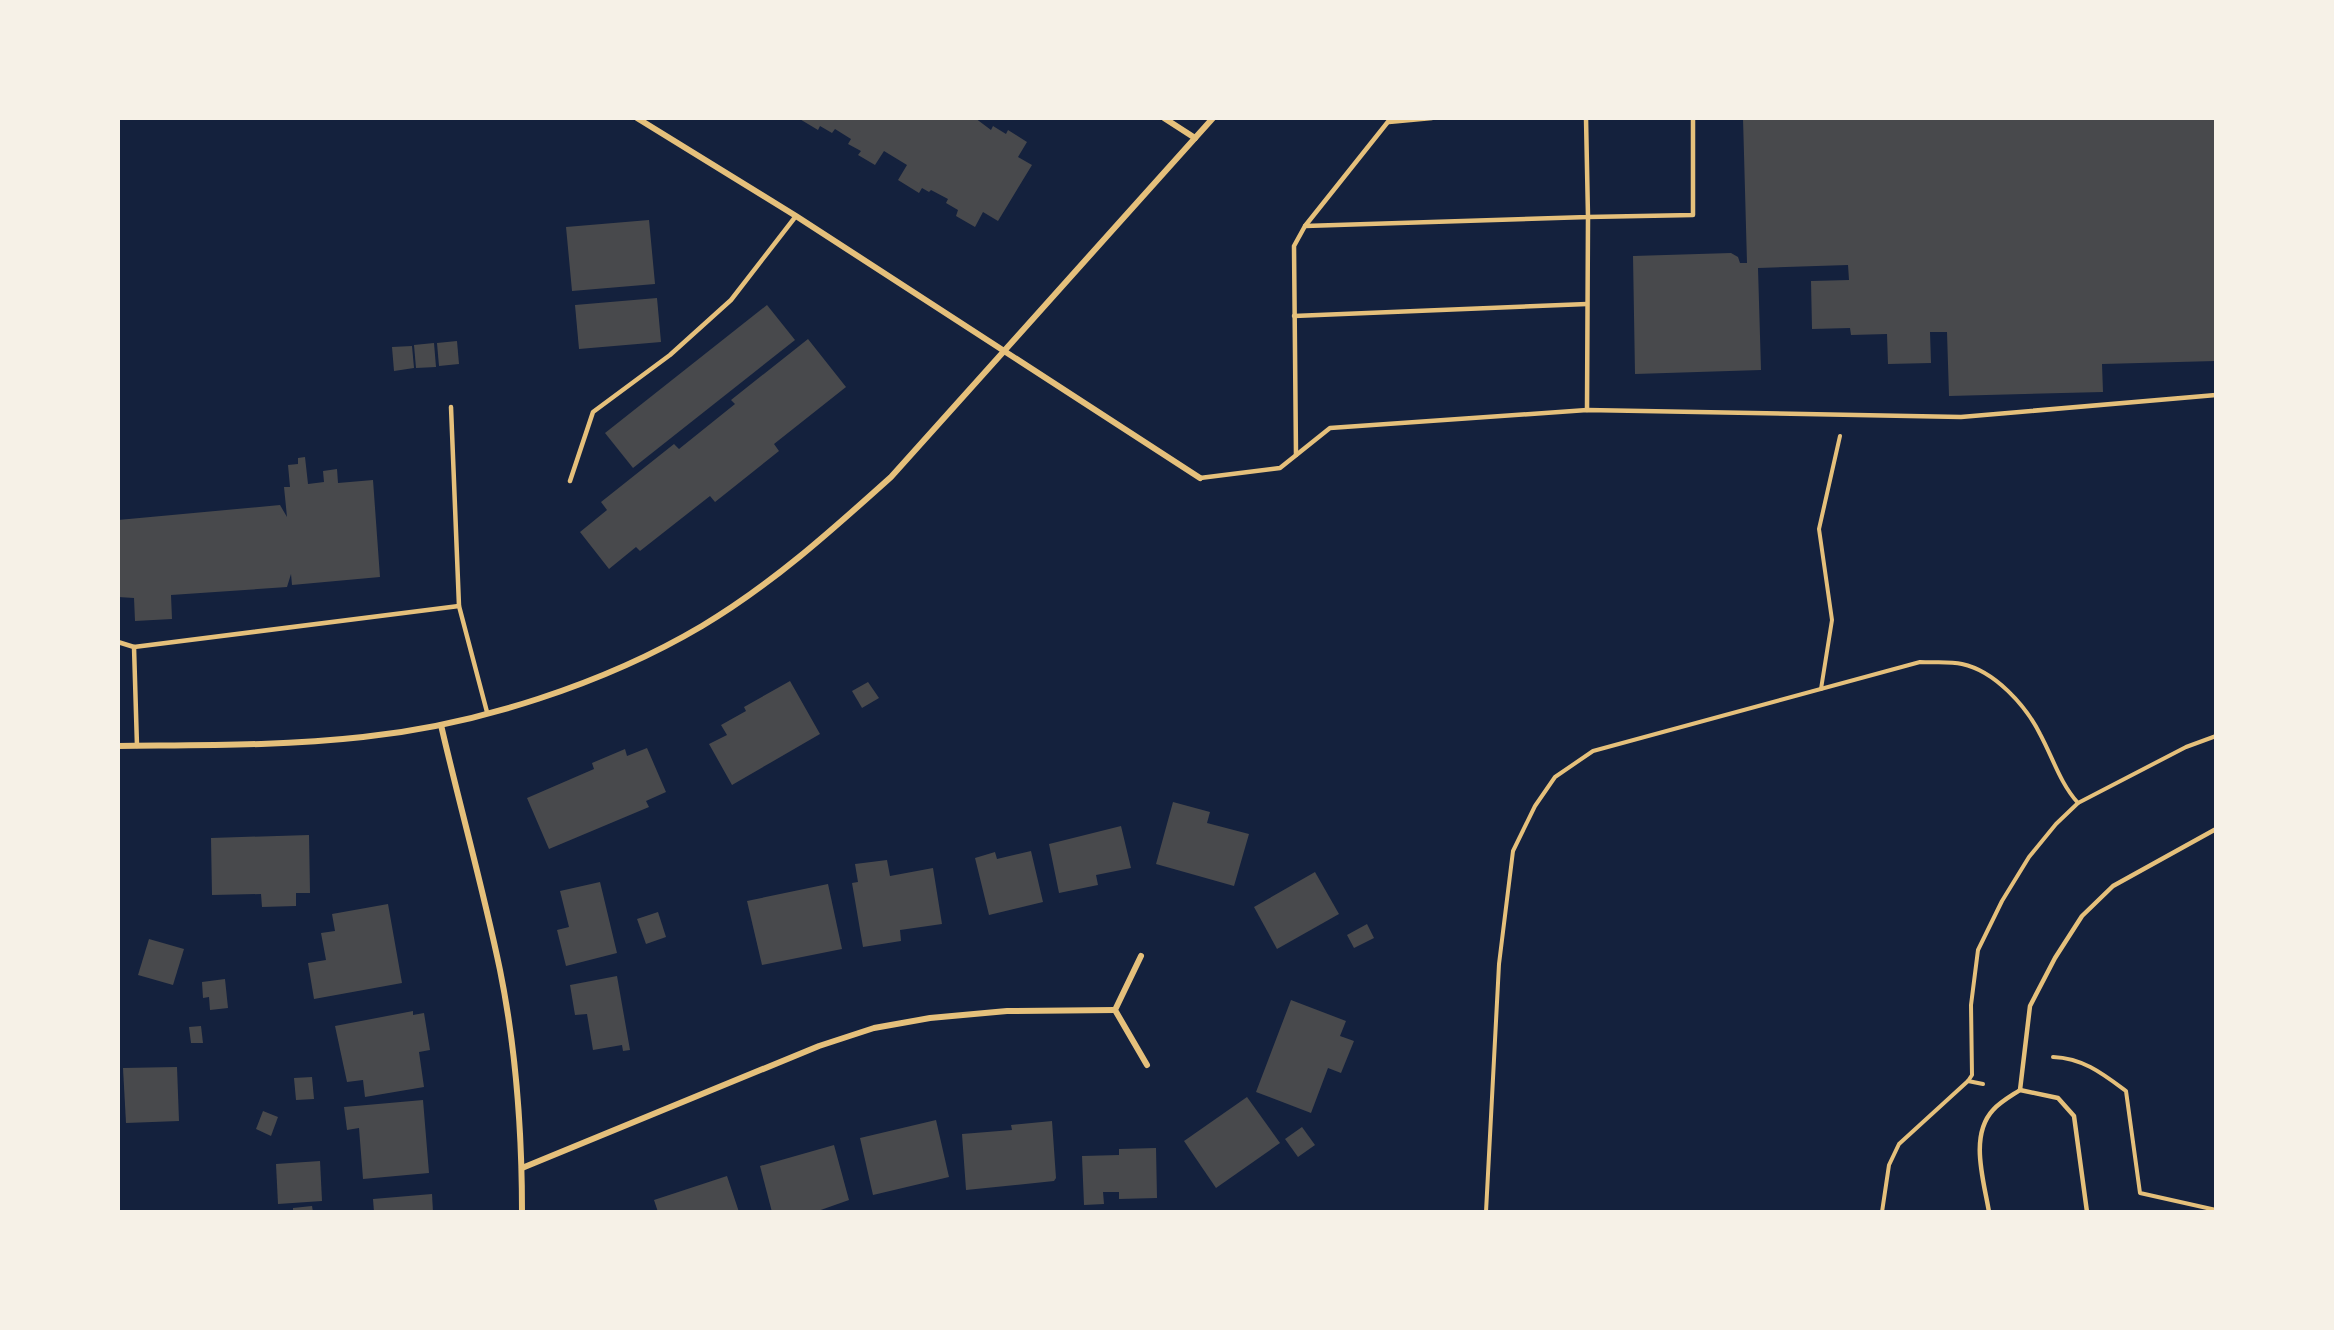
<svg xmlns="http://www.w3.org/2000/svg" width="2334" height="1330" font-family="Montserrat,sans-serif">
  <rect width="100%" height="100%" fill="#14213d"/>
  <g fill="#48494c">
    <path d="M 798,118 L 975,118 L 991,130 L 993,126 L 1006,134 L 1008,130 L 1027,142 L 1018,157 L 1032,165 L 998,221 L 983,212 L 975,227 L 956,216 L 958,210 L 946,203 L 948,199 L 931,190 L 929,192 L 922,188 L 919,193 L 898,180 L 907,165 L 884,151 L 875,165 L 858,155 L 861,151 L 848,144 L 851,139 L 835,129 L 832,133 L 820,126 L 818,130 Z"/>
    <path d="M 1743,118 L 2216,118 L 2216,361 L 2102,364 L 2103,392 L 1949,396 L 1947,332 L 1930,332 L 1931,363 L 1888,364 L 1887,334 L 1851,335 L 1850,328 L 1812,329 L 1811,281 L 1849,280 L 1848,265 L 1758,268 L 1761,370 L 1635,374 L 1633,256 L 1731,253 L 1738,257 L 1740,263 L 1747,263 Z"/>
    <path d="M 649,220 L 655,284 L 572,291 L 566,227 Z"/>
    <path d="M 657,298 L 661,342 L 579,349 L 575,305 Z"/>
    <path d="M 767,305 L 795,340 L 633,468 L 605,433 Z"/>
    <path d="M 808,339 L 846,387 L 774,444 L 779,451 L 715,502 L 710,496 L 640,551 L 636,547 L 609,569 L 580,532 L 607,510 L 601,502 L 674,444 L 679,449 L 735,404 L 731,400 Z"/>
    <path d="M 457,341 L 459,364 L 439,366 L 437,343 Z"/>
    <path d="M 434,343 L 436,367 L 416,368 L 414,345 Z"/>
    <path d="M 412,346 L 414,368 L 394,371 L 392,347 Z"/>
    <path d="M 305,457 L 308,484 L 324,482 L 323,471 L 337,469 L 338,483 L 373,480 L 380,577 L 292,585 L 291,574 L 287,587 L 171,595 L 172,619 L 135,621 L 134,598 L 118,597 L 118,520 L 280,505 L 287,517 L 284,487 L 290,487 L 288,465 L 298,464 L 298,458 Z"/>
    <path d="M 790,681 L 820,734 L 732,785 L 709,744 L 727,735 L 721,725 L 746,711 L 744,707 Z"/>
    <path d="M 868,682 L 879,698 L 862,708 L 852,691 Z"/>
    <path d="M 647,748 L 666,792 L 646,801 L 649,807 L 549,849 L 527,798 L 594,769 L 592,763 L 625,749 L 627,756 Z"/>
    <path d="M 1173,802 L 1210,812 L 1207,823 L 1249,834 L 1234,886 L 1156,864 Z"/>
    <path d="M 1121,826 L 1131,868 L 1096,875 L 1098,885 L 1059,893 L 1049,844 Z"/>
    <path d="M 309,835 L 310,893 L 296,893 L 296,906 L 262,907 L 261,894 L 212,895 L 211,838 Z"/>
    <path d="M 1031,851 L 1043,902 L 989,915 L 975,858 L 995,852 L 997,859 Z"/>
    <path d="M 887,860 L 890,876 L 933,868 L 942,924 L 900,930 L 901,941 L 863,947 L 852,883 L 858,882 L 855,864 Z"/>
    <path d="M 1315,872 L 1339,914 L 1277,949 L 1254,907 Z"/>
    <path d="M 600,882 L 617,953 L 566,966 L 557,930 L 569,927 L 560,891 Z"/>
    <path d="M 828,884 L 842,949 L 762,965 L 747,901 Z"/>
    <path d="M 388,904 L 402,983 L 314,999 L 308,963 L 326,960 L 321,933 L 335,931 L 332,914 Z"/>
    <path d="M 658,912 L 666,937 L 646,944 L 637,919 Z"/>
    <path d="M 1367,924 L 1374,938 L 1354,948 L 1347,935 Z"/>
    <path d="M 149,939 L 184,949 L 173,985 L 138,975 Z"/>
    <path d="M 617,976 L 630,1050 L 623,1051 L 622,1045 L 593,1050 L 587,1014 L 575,1015 L 570,985 Z"/>
    <path d="M 225,979 L 228,1008 L 210,1010 L 209,997 L 203,998 L 202,982 Z"/>
    <path d="M 1291,1000 L 1346,1021 L 1340,1036 L 1354,1041 L 1341,1073 L 1328,1068 L 1311,1113 L 1256,1092 Z"/>
    <path d="M 413,1011 L 413,1015 L 424,1013 L 430,1050 L 419,1052 L 424,1087 L 365,1097 L 363,1080 L 347,1082 L 335,1026 Z"/>
    <path d="M 201,1026 L 203,1043 L 191,1043 L 189,1027 Z"/>
    <path d="M 177,1067 L 179,1121 L 126,1123 L 123,1068 Z"/>
    <path d="M 312,1077 L 314,1099 L 296,1100 L 294,1078 Z"/>
    <path d="M 1247,1097 L 1280,1143 L 1216,1188 L 1184,1141 Z"/>
    <path d="M 423,1100 L 429,1173 L 363,1179 L 359,1128 L 347,1130 L 344,1107 Z"/>
    <path d="M 263,1111 L 278,1117 L 271,1136 L 256,1129 Z"/>
    <path d="M 936,1120 L 949,1177 L 873,1195 L 860,1138 Z"/>
    <path d="M 1052,1121 L 1056,1178 L 1054,1181 L 966,1190 L 962,1134 L 1012,1130 L 1011,1125 Z"/>
    <path d="M 1302,1127 L 1315,1145 L 1298,1157 L 1285,1139 Z"/>
    <path d="M 834,1145 L 849,1200 L 815,1212 L 772,1212 L 760,1166 Z"/>
    <path d="M 1156,1148 L 1157,1198 L 1119,1199 L 1119,1192 L 1103,1192 L 1104,1204 L 1084,1205 L 1082,1156 L 1119,1155 L 1119,1149 Z"/>
    <path d="M 320,1161 L 322,1201 L 278,1204 L 276,1164 Z"/>
    <path d="M 727,1176 L 739,1212 L 658,1212 L 654,1200 Z"/>
    <path d="M 432,1194 L 433,1212 L 374,1212 L 373,1199 Z"/>
    <path d="M 312,1206 L 313,1212 L 293,1212 L 293,1208 Z"/>
  </g>
  <g fill="none" stroke-linecap="round" stroke-linejoin="round">
    <g stroke="#e5c07b" stroke-width="4">
      <path d="M 1821,689 L 1832,620 L 1819,529 L 1840,436"/>
      <path d="M 2053,1057 C 2083,1058 2103,1074 2126,1091 L 2140,1193 L 2216,1210"/>
      <path d="M 1968,1081 L 1983,1084"/>
      <path d="M 1486,1212 L 1499,964 L 1513,851 L 1535,806 L 1555,777 L 1593,751 L 1920,662 C 1934,663 1949,661 1962,664 C 1995,671 2026,706 2040,734 C 2053,758 2060,783 2078,803"/>
      <path d="M 1798,1212 L 1801,1212"/>
      <path d="M 1882,1212 L 1889,1165 L 1899,1144 L 1968,1081 L 1972,1075 L 1971,1005 L 1978,950 L 2002,901 L 2029,857 L 2056,824 L 2078,803 L 2186,747 L 2216,736"/>
    </g>
    <g stroke="#e5c07b" stroke-width="4.5">
      <path d="M 1389,122 L 1432,118"/>
      <path d="M 1305,226 L 1588,217 L 1586,118"/>
      <path d="M 1294,316 L 1587,304"/>
      <path d="M 451,407 L 459,606"/>
      <path d="M 1587,410 L 1588,217 L 1693,215 L 1693,118"/>
      <path d="M 1296,455 L 1294,246 L 1305,226 L 1391,118"/>
      <path d="M 1200,478 L 1280,468 L 1330,428 L 1587,410 L 1961,417 L 2216,395"/>
      <path d="M 570,481 L 593,412 L 670,355 L 731,300 L 796,216"/>
      <path d="M 118,642 L 134,647"/>
      <path d="M 137,746 L 134,647 L 459,606 L 487,712"/>
      <path d="M 2020,1090 L 2058,1098 L 2074,1116 L 2087,1212"/>
      <path d="M 1989,1212 C 1984,1181 1969,1136 1993,1110 C 2000,1102 2011,1096 2020,1090 L 2030,1006 L 2055,958 L 2082,916 L 2113,886 L 2216,829"/>
    </g>
    <g stroke="#e5c07b" stroke-width="6">
      <path d="M 637,118 L 796,216 L 1200,478"/>
      <path d="M 1164,118 L 1195,138"/>
      <path d="M 441,725 C 460,807 483,888 500,970 C 516,1049 522,1132 522,1212"/>
      <path d="M 118,746 C 200,745 282,746 363,737 C 477,725 604,684 702,626 C 771,585 831,531 891,477 L 1213,118"/>
      <path d="M 1141,956 L 1115,1010 L 1147,1065"/>
      <path d="M 522,1168 L 819,1046 L 874,1028 L 930,1018 L 1007,1011 L 1115,1010"/>
    </g>
  </g>
  <rect width="2334" height="1330" fill="none" stroke="#f6f1e7" stroke-width="240"/>
</svg>
